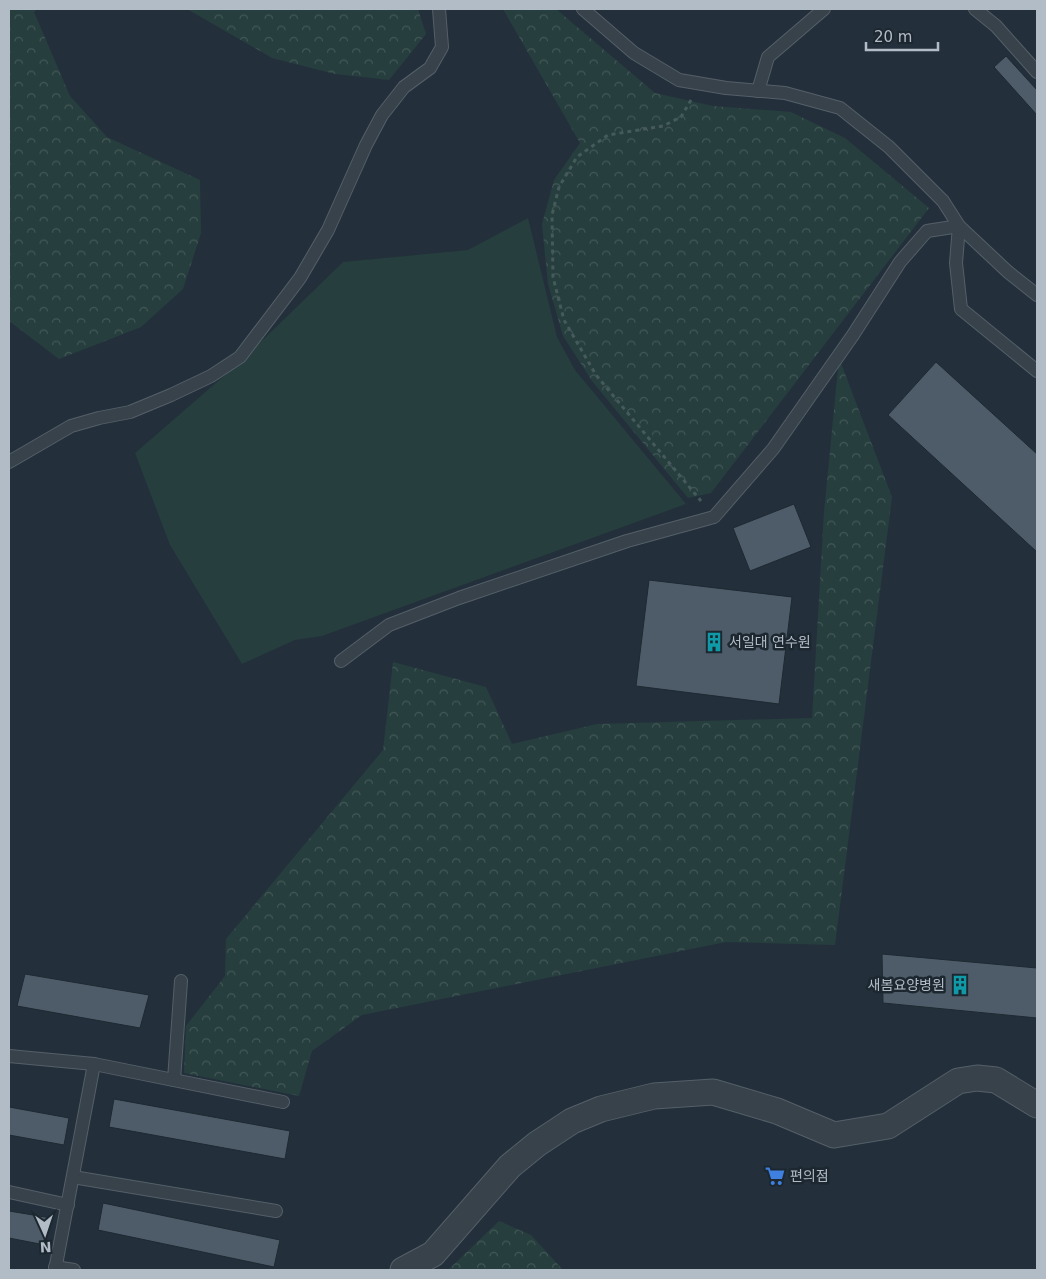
<svg xmlns="http://www.w3.org/2000/svg" width="1046" height="1279" font-family="'DejaVu Sans','Noto Sans KR',sans-serif">
  <defs>
    <pattern id="forest-crowns" width="20" height="18" patternUnits="userSpaceOnUse" patternTransform="scale(1.25)"><rect width="20" height="18" fill="#263e3d"/><path d="M2 6a3 3 0 1 1 6 0M12 15a3 3 0 1 1 6 0" fill="none" stroke="#435858"/></pattern>
  </defs>
  <rect width="100%" height="100%" fill="#23303b"/>
  <g fill="url(#forest-crowns)">
    <path d="M 9,9 L 37,9 L 34,12 L 70,96 L 107,137 L 200,180 L 201,233 L 183,289 L 141,327 L 59,359 L 9,321 Z"/>
    <path d="M 187,9 L 418,9 L 426,34 L 389,80 L 335,74 L 272,58 Z"/>
    <path d="M 503,9 L 556,9 L 655,93 L 713,106 L 791,112 L 845,138 L 929,208 L 711,493 L 688,498 L 592,381 L 563,336 L 548,284 L 542,224 L 554,180 L 580,143 Z"/>
    <path d="M 839,358 L 892,497 L 835,945 L 726,942 L 362,1015 L 312,1051 L 299,1096 L 184,1073 L 186,1026 L 225,976 L 226,939 L 383,750 L 393,662 L 486,687 L 512,744 L 597,724 L 812,718 L 824,512 Z"/>
    <path d="M 499,1221 L 531,1235 L 563,1270 L 448,1270 Z"/>
  </g>
  <path fill="#263e3d" d="M 528,218 L 557,337 L 575,370 L 686,504 L 322,636 L 295,640 L 242,664 L 170,545 L 135,453 L 239,363 L 343,262 L 468,250 Z"/>
  <g fill="#4e5c69" stroke="#1e2932">
    <path d="M 1006,56 L 1037,90 L 1037,115 L 994,67 Z"/>
    <path d="M 936,362 L 1037,454 L 1037,552 L 888,415 Z"/>
    <path d="M 794,504 L 811,547 L 750,571 L 733,528 Z"/>
    <path d="M 649,580 L 792,597 L 779,704 L 636,686 Z"/>
    <path d="M 882,954 L 1037,968 L 1037,1018 L 883,1003 Z"/>
    <path d="M 25,974 L 149,995 L 140,1028 L 17,1006 Z"/>
    <path d="M 114,1099 L 290,1131 L 285,1159 L 109,1127 Z"/>
    <path d="M 9,1107 L 69,1118 L 64,1145 L 9,1135 Z"/>
    <path d="M 103,1203 L 280,1240 L 274,1267 L 98,1230 Z"/>
    <path d="M 9,1211 L 51,1218 L 45,1245 L 9,1238 Z"/>
  </g>
  <g fill="none" stroke-linecap="round" stroke-linejoin="round">
    <defs>
      <g id="lane">
        <path d="M 975,9 L 996,26 L 1037,72"/>
        <path d="M 758,91 L 768,57 L 824,9"/>
        <path d="M 1037,295 L 1008,272 L 959,226 L 956,263 L 961,309 L 1037,371"/>
        <path d="M 9,462 L 71,426 L 99,418 L 130,412 L 171,395 L 211,376 L 240,357 L 300,278 L 328,230 L 366,145 L 382,115 L 404,87 L 430,68 L 442,47 L 439,9"/>
        <path d="M 341,661 L 389,625 L 459,598 L 627,541 L 714,517 L 773,449 L 853,335 L 900,262 L 927,231 L 959,226 L 943,201 L 889,147 L 840,108 L 785,93 L 726,88 L 679,80 L 634,53 L 583,9"/>
        <path d="M 9,1056 L 94,1064"/>
        <path d="M 174,1080 L 181,981"/>
        <path d="M 73,1177 L 276,1211"/>
        <path d="M 9,1192 L 68,1205"/>
        <path d="M 55,1267 L 74,1270"/>
        <path d="M 55,1270 L 94,1064 L 283,1102"/>
      </g>
      <path id="street" d="M 403,1270 L 433,1254 L 510,1166 L 537,1144 L 572,1121 L 601,1109 L 654,1096 L 713,1092 L 777,1111 L 834,1135 L 888,1126 L 958,1081 L 977,1078 L 996,1080 L 1037,1105"/>
    </defs>
    <use href="#lane" stroke="#555f69" stroke-width="14"/>
    <use href="#street" stroke="#555f69" stroke-width="27"/>
    <path stroke="#455a5b" stroke-width="3" stroke-dasharray="4 4" stroke-linecap="butt" d="M 691,100 L 681,117 L 663,126 L 608,135 L 577,157 L 559,187 L 552,215 L 553,277 L 564,320 L 596,375 L 701,501"/>
    <use href="#lane" stroke="#37424b" stroke-width="12"/>
    <use href="#street" stroke="#37424b" stroke-width="25"/>
  </g>
  <defs>
    <symbol id="building-bare" viewBox="-9 -9 18 18"><path d="M-4-6H4V6H1V3H-1V6H-4ZM-2.5-4.3h1.7v1.8h-1.7ZM.8-4.3h1.7v1.8H.8ZM-2.5-1h1.7V.8h-1.7ZM.8-1h1.7V.8H.8Z" fill="#0f9aa8" stroke="#1c2730" stroke-width="2.5" paint-order="stroke"/></symbol>
    <symbol id="supermarket-bare" viewBox="-9 -9 18 18"><path d="M-6-5.5h2.5l.6 2H6L4.5 2H-2.5L-4.4-4H-6ZM-1.5 3.2a1.3 1.3 0 1 0 .1 0ZM3 3.2a1.3 1.3 0 1 0 .1 0Z" fill="#3f7fe0" stroke="#1c2730" stroke-width="2.5" paint-order="stroke"/></symbol>
  </defs>
  <g fill-rule="evenodd">
    <use href="#building-bare" x="700" y="628" width="28" height="28"/>
    <use href="#building-bare" x="946" y="971" width="28" height="28"/>
    <use href="#supermarket-bare" x="761" y="1162" width="28" height="28"/>
  </g>
  <g text-anchor="middle" dominant-baseline="central" stroke-width="5" stroke-linejoin="round" paint-order="stroke">
    <g font-size="14" fill="#b2bcc7" stroke="#1c2730" text-anchor="start">
      <text x="729" y="642">서일대 연수원</text>
      <text x="945" y="985" text-anchor="end">새봄요양병원</text>
      <text x="790" y="1176">편의점</text>
    </g>
  </g>
  <rect width="1046" height="1279" fill="none" stroke="#b2bcc7" stroke-width="20"/>
  <g transform="translate(45 1234) rotate(177)" stroke="#1c2730" stroke-width="4" paint-order="stroke">
  <path d="M0-4L9 19L0 12L-9 19Z" fill="#b2bcc7"/>
  <text y="-8" font-size="14" font-weight="bold" text-anchor="middle" fill="#b2bcc7">N</text>
  </g>
  <path d="M866 42v8h72v-8" fill="none" stroke="#b2bcc7" stroke-width="2.5"/>
  <text x="874" y="42" font-size="15" fill="#b2bcc7" stroke="#1c2730" stroke-width="4" paint-order="stroke">20 m</text>
</svg>
